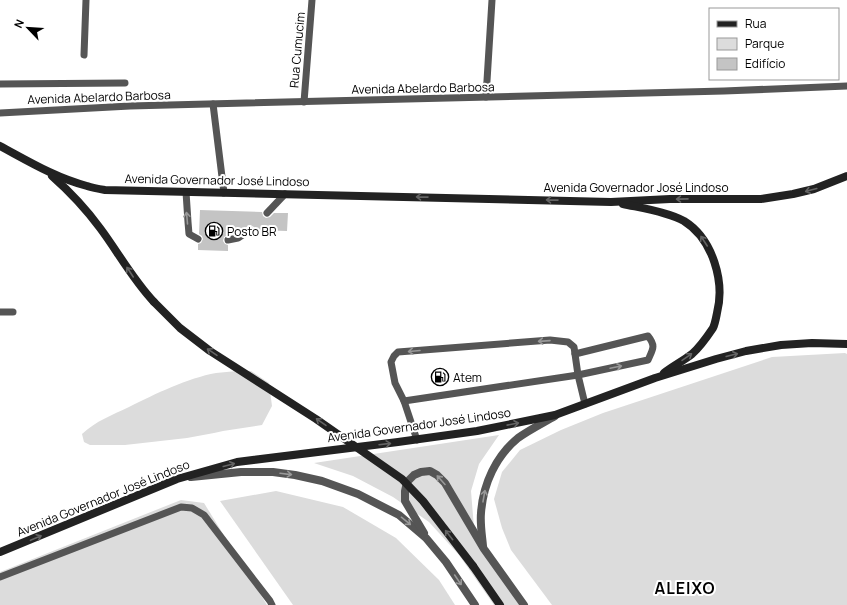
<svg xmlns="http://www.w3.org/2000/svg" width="847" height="605" font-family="Manrope,sans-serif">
  <rect width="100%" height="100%" fill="#fff"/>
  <g fill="#dcdcdc">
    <path d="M 845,353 L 847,354 L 847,605 L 552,605 L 511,550 L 502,528 L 494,499 L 502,472 L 520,450 L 561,430 L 603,413 L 772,357 Z"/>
    <path d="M 237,371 L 251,371 L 269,383 L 272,406 L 262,425 L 223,431 L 214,433 L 187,438 L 125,445 L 90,445 L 84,442 L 82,434 C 96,421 112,415 129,407 C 155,394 188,378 216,373 C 223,372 230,372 237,371 Z"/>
    <path d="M 499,435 L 479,464 L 471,491 L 474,528 L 523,605 L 494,605 L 459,555 L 429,522 L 393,497 L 353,476 L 314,463 Z"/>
    <path d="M 276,491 L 343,507 L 396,538 L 439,580 L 455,605 L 293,605 L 220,501 Z"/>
    <path d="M 181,500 L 204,503 L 267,605 L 0,605 L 0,572 Z"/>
  </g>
  <path fill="#c4c4c4" d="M 200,210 L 262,212 L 263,216 L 266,218 L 270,217 L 274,213 L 288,213 L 287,231 L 255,230 L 254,227 L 250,225 L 241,230 L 229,229 L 228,235 L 224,237 L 223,241 L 225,244 L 228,245 L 228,251 L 198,250 L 198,244 L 201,243 L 203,239 L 202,236 L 199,234 Z"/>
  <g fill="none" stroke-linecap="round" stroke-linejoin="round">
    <g stroke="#555" stroke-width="7">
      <path d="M 84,55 L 86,0"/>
      <path d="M 0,84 L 125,83"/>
      <path d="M 486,97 L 492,0"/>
      <path d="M 304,102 L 312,0"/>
      <path d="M 213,104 L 224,193"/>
      <path d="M 0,113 L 130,106 L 724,91 L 847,86"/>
      <path d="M 186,192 L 188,222 L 189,234 L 198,239"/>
      <path d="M 267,213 L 285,194"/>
      <path d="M 228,240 L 238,238 L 250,230"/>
      <path d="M 0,312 L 13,312"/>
      <path d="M 404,401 L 578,375 L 648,360 C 653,349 656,346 648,336 L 575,354"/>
      <path d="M 417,440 L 404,401 L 395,383 L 391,362 L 394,356 L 398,352 L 550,340 L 568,342 L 574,347 L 578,375 L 585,404"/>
      <path d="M 0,577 L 181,507 L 192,508 L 204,515 L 270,601 L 272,605"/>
    </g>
    <g stroke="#555" stroke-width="8">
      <path d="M 191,477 L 241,472 L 273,472 L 295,475 L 322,481 L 358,494 L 399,515 L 426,538 L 446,562 L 475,605"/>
      <path d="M 424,533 L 405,501 L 405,491 L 407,482 L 414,475 L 421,472 L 430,471 L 437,475 L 445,483 L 484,549 L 524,605"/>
      <path d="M 483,546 C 482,535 480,524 481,513 C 483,484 496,456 518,438 C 529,430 543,423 555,416"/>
    </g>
    <g stroke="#222" stroke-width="8">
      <path d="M 0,146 C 28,161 56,178 87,186 C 93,188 99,189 105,190 L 611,202 L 670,199 L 761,199 L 793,194 L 814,189 L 847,176"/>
      <path d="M 52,176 C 69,191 86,209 100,228 C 118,252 133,280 154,302"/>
      <path d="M 623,204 C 641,208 668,212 684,221 C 713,239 725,282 717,313 C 716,318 715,324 713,328 C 707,337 700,347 692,354 C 683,361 673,366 664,373"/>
      <path d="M 0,552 L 177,479 L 237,462 L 398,442 L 477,431 L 555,415 L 655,378 L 716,359 L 746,351 L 781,345 L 812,343 L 847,344"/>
      <path d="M 473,566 L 500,605"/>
    </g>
    <path stroke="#222" stroke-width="8" d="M 154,302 L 180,328 L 210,351 L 316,419 L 402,479 L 423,501 L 473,566"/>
  </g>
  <defs><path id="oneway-shaft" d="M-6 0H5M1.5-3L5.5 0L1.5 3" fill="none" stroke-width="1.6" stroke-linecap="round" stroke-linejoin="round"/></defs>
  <g stroke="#646464">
    <use href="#oneway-shaft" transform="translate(811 190) rotate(165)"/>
    <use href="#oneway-shaft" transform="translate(422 197) rotate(-179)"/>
    <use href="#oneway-shaft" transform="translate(682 199) rotate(179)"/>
    <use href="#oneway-shaft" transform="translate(552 200) rotate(-179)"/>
    <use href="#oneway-shaft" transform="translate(704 241) rotate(-123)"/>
    <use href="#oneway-shaft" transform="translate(130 272) rotate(-123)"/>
    <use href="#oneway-shaft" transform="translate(212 352) rotate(-146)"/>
    <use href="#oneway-shaft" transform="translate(732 355) rotate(-14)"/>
    <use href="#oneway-shaft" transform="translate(687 357) rotate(-35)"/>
    <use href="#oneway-shaft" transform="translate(321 422) rotate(-145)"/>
    <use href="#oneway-shaft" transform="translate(513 424) rotate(-11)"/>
    <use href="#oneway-shaft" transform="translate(385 444) rotate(-7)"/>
    <use href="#oneway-shaft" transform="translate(229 465) rotate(-15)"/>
    <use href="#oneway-shaft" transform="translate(449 535) rotate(-128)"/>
    <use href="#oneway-shaft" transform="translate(36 538) rotate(-23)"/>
  </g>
  <g stroke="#999">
    <use href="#oneway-shaft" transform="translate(187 218) rotate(-95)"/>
    <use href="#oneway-shaft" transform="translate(544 341) rotate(176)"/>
    <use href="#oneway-shaft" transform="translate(414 351) rotate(175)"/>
    <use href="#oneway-shaft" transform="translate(616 367) rotate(-12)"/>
    <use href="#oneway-shaft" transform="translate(286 474) rotate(7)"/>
    <use href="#oneway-shaft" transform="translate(441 480) rotate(-132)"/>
    <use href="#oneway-shaft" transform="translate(484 496) rotate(-80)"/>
    <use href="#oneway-shaft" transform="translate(406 521) rotate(39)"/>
    <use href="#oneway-shaft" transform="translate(458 580) rotate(56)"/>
  </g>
  <defs>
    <symbol id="fuel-ring" viewBox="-11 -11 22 22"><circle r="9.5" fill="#fff" stroke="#000" stroke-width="1.5"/><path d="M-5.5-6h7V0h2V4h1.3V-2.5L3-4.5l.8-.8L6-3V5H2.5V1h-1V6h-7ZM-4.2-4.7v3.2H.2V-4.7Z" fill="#000"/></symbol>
  </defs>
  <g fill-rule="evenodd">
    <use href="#fuel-ring" x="204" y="221" width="20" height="20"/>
    <use href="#fuel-ring" x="430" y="367" width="20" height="20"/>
  </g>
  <g text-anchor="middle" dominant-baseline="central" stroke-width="4" stroke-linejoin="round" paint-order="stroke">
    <g font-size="12" fill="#000" stroke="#fff">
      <text transform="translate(297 50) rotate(-85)">Rua Cumucim</text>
      <text transform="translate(423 88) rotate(-1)">Avenida Abelardo Barbosa</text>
      <text transform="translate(99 97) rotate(-2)">Avenida Abelardo Barbosa</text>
      <text transform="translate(217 180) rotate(1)">Avenida Governador José Lindoso</text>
      <text x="636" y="187">Avenida Governador José Lindoso</text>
      <text transform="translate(419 425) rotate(-8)">Avenida Governador José Lindoso</text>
      <text transform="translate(103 498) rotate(-22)">Avenida Governador José Lindoso</text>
    </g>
    <g font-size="12" fill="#000" stroke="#fff" text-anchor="start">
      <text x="227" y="231">Posto BR</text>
      <text x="453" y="377">Atem</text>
    </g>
    <g font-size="16" font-weight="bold" letter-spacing="1" fill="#000" stroke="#fff">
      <text x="685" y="588">ALEIXO</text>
    </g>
  </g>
  <rect x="709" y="8" width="130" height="72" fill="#ffffff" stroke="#999999"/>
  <rect x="717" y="21" width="20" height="6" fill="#222222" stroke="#999999"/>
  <text x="745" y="28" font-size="12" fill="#000000">Rua</text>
  <rect x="717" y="38" width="20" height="12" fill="#dcdcdc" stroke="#999999"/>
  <text x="745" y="48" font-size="12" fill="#000000">Parque</text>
  <rect x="717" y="58" width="20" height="12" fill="#c4c4c4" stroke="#999999"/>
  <text x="745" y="68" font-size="12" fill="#000000">Edifício</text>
  <g transform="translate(28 28) rotate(295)" stroke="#ffffff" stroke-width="3" paint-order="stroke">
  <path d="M0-3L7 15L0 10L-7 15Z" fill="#000000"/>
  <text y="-6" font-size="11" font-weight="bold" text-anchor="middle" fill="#000000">N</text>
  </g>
</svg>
